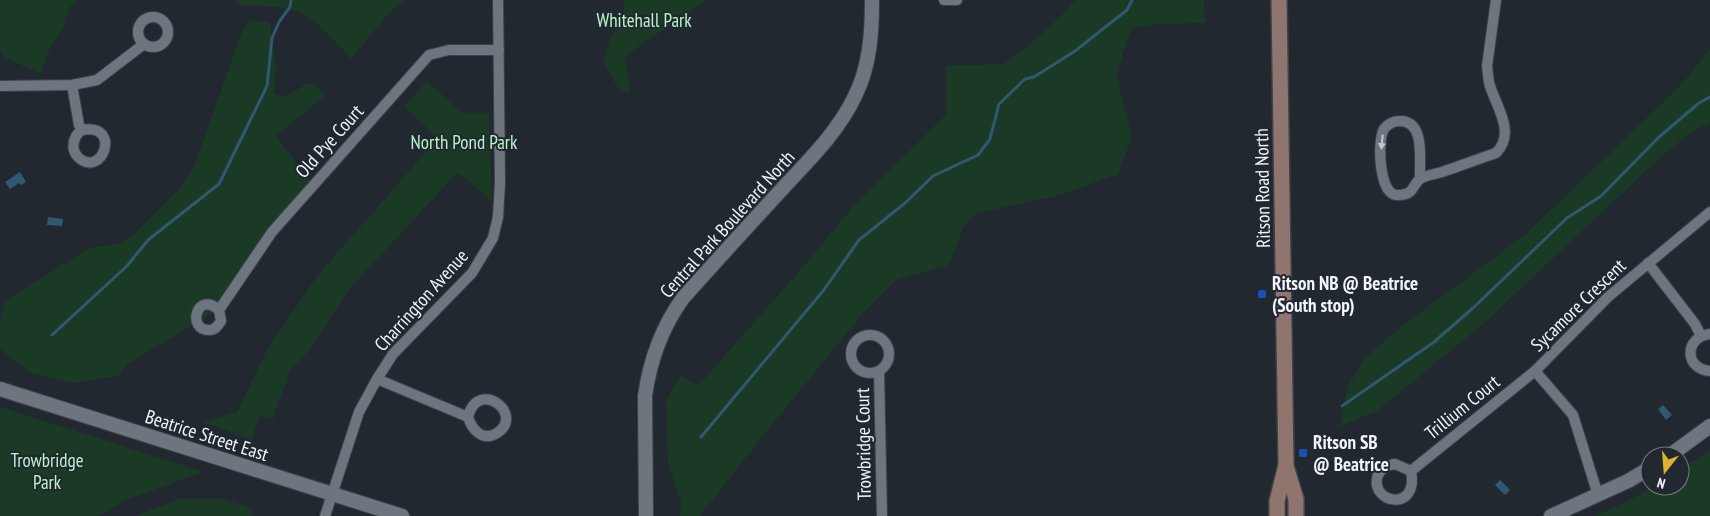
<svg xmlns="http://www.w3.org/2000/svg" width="1710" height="516" font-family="'PT Sans Narrow',sans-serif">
  <rect width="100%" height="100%" fill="#222830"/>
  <g fill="#1b3a25">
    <path d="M 0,0 L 77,0 L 70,7 L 64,26 L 48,52 L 41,74 L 4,57 L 0,52 Z"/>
    <path d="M 234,0 L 406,0 L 390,12 L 351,59 C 340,46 315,18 299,12 C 281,6 260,5 241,6 Z"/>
    <path d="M 624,0 L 706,0 L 625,56 L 631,93 L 620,91 L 603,62 L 611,36 L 624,26 Z"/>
    <path d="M 1075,0 L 1204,0 L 1205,23 L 1159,24 L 1131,29 L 1116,75 L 1132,137 L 1118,174 L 1061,195 L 977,213 L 964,226 L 949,265 L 896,280 L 860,317 L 765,433 L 700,516 L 680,516 L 681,501 L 668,463 L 666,401 L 680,376 L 699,385 L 803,267 L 852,208 L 946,115 L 946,66 L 1004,64 L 1041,35 L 1066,11 Z"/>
    <path d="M 250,20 L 270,22 L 276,70 L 274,93 L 285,97 L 308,83 L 316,86 L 326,95 L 276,136 L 313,184 L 220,309 L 127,364 L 118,376 L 73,383 L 29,372 L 0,349 L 0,323 L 5,301 L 89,248 L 117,244 L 133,236 L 181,187 L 195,164 L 241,34 Z"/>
    <path d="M 1710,49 L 1710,123 L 1695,130 L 1664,154 L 1481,326 L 1377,411 L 1339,427 L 1348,386 L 1365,358 L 1402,326 L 1526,234 L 1682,84 Z"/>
    <path d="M 427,81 L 462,113 L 489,113 L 492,201 L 458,172 L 349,289 L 310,349 L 289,372 L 273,419 L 260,416 L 251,440 L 203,422 L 237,412 L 266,352 L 317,276 L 438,138 L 404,107 Z"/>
    <path d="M 0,407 L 204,472 L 128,499 L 98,516 L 0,516 Z"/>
    <path d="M 1710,450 L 1710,516 L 1594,516 L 1630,500 L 1654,486 L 1680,486 L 1680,470 Z"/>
    <path d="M 179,499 L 223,499 L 253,509 L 251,516 L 136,516 Z"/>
  </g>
  <g fill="#305870">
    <path d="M 20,172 L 26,182 L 21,185 L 19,183 L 10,189 L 5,182 Z"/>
    <path d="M 48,217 L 63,219 L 62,226 L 47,225 Z"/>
    <path d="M 1663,405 L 1672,415 L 1666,420 L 1658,409 Z"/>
    <path d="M 1500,480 L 1510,490 L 1505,495 L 1495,485 Z"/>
  </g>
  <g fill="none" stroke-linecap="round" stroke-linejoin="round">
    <g stroke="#305870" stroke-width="3">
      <path d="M 52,335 L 127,266 L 148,240 L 219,184 L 267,86 L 272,38 L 279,22 L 290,7 L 291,0"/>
      <path d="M 1342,406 L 1434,342 L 1473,308 L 1567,218 L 1601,196 L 1659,137 L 1699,103 L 1710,97"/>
      <path d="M 701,437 L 823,291 L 859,240 L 905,203 L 933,176 L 978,155 L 990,139 L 999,104 L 1025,79 L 1034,77 L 1075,51 L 1127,10 L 1132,0"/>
    </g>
    <defs>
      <g id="minor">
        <path d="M 944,0 L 957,0"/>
        <circle cx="153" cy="32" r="15"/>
        <path d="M 72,85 L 79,125 L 82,130 C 123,123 102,180 78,157 C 70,149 73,136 82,130"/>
        <path d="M 0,86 L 72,85 L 97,80 L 144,44"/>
        <path d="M 1420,178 C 1419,161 1426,121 1400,121 C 1394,121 1388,124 1384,129 C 1377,141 1379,193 1396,195 C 1415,196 1411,186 1420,179 C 1425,175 1436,174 1442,172 C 1460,166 1478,159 1496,153 C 1516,133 1497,108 1490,86 C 1488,80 1488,73 1487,66 L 1496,0"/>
        <path d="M 1648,263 L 1695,324 L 1701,336"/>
        <path d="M 219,310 L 221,321 C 218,326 215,330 209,330 C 186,330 197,290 219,310 L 272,232 L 429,55 L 449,50 L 499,50"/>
        <path d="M 1710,334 C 1684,337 1684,369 1710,371"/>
        <circle cx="870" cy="354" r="19"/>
        <path d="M 879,371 L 882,516"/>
        <path d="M 377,379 L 468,417 C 478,377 526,415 497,433 C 483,442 472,430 468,417"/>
        <path d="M 1395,464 L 1411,471 C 1419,512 1372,504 1377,478 C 1379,469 1387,465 1395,464 Z"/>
        <path d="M 1411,471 L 1535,371"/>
        <path d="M 1598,495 L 1573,415 L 1535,371 L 1608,297 L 1710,212"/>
        <path d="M 325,516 L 359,412 L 377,379 L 393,354 L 472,273 L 493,238 L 498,217 L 500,183 L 498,0"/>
      </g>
      <g id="tertiary">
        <path d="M 0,389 L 402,516"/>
        <path d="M 1669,456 L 1710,426"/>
        <path d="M 646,516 L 645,396 C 650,360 662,327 683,298 C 716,261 749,225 783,188 C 809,160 838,132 855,96 C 870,66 872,33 872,0"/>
        <path d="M 1551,516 L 1628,481 L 1650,468"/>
      </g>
      <g id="secondary">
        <path d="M 1286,466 L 1296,499 L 1296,516"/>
        <path d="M 1277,516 L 1277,501 L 1286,465 L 1279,0"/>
      </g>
    </defs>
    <use href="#minor" stroke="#3e434a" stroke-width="12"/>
    <use href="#tertiary" stroke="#3e434a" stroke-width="16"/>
    <use href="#secondary" stroke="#3e434a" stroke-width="18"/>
    <use href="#minor" stroke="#6d757f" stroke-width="10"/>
    <use href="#tertiary" stroke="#6d757f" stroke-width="14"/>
    <use href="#secondary" stroke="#90746e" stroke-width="15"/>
  </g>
  <defs><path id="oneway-solid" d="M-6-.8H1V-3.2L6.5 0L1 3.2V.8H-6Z" transform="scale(1.25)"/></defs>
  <use fill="#c3c8d0" href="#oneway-solid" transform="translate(1382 142) rotate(96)"/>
  <g fill="#1a4fb4" stroke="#222830" stroke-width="2">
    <rect x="1257" y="289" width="10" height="10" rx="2.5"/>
    <rect x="1298" y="448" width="10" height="10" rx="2.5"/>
  </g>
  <g text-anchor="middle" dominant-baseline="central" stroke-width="4" stroke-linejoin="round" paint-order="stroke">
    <g font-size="19" fill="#b6f6c7" stroke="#222830">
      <text x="644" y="20">Whitehall Park</text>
      <text x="464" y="142">North Pond Park</text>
      <text x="47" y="460">Trowbridge<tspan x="47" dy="22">Park</tspan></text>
    </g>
    <g font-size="19" fill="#f1f5fb" stroke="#222830">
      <text transform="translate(329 141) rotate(-48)">Old Pye Court</text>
      <text transform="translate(1262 188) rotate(-91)">Ritson Road North</text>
      <text transform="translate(727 224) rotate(-48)">Central Park Boulevard North</text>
      <text transform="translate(421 300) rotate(-48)">Charrington Avenue</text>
      <text transform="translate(1578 305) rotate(-44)">Sycamore Crescent</text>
      <text transform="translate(1462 407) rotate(-39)">Trillium Court</text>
      <text transform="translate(207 435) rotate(18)">Beatrice Street East</text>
      <text transform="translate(863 444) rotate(-91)">Trowbridge Court</text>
    </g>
    <g font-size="19" font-weight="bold" fill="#f1f5fb" stroke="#222830" text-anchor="start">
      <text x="1272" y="283">Ritson NB @ Beatrice<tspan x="1272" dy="22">(South stop)</tspan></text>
      <text x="1313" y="442">Ritson SB<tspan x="1313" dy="22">@ Beatrice</tspan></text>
    </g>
  </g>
  <g transform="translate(1665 471) rotate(197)"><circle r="24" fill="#222830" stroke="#757a81"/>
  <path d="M0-4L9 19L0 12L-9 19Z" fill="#deb133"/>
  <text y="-8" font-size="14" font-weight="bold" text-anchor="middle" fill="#f1f5fb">N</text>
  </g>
</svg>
